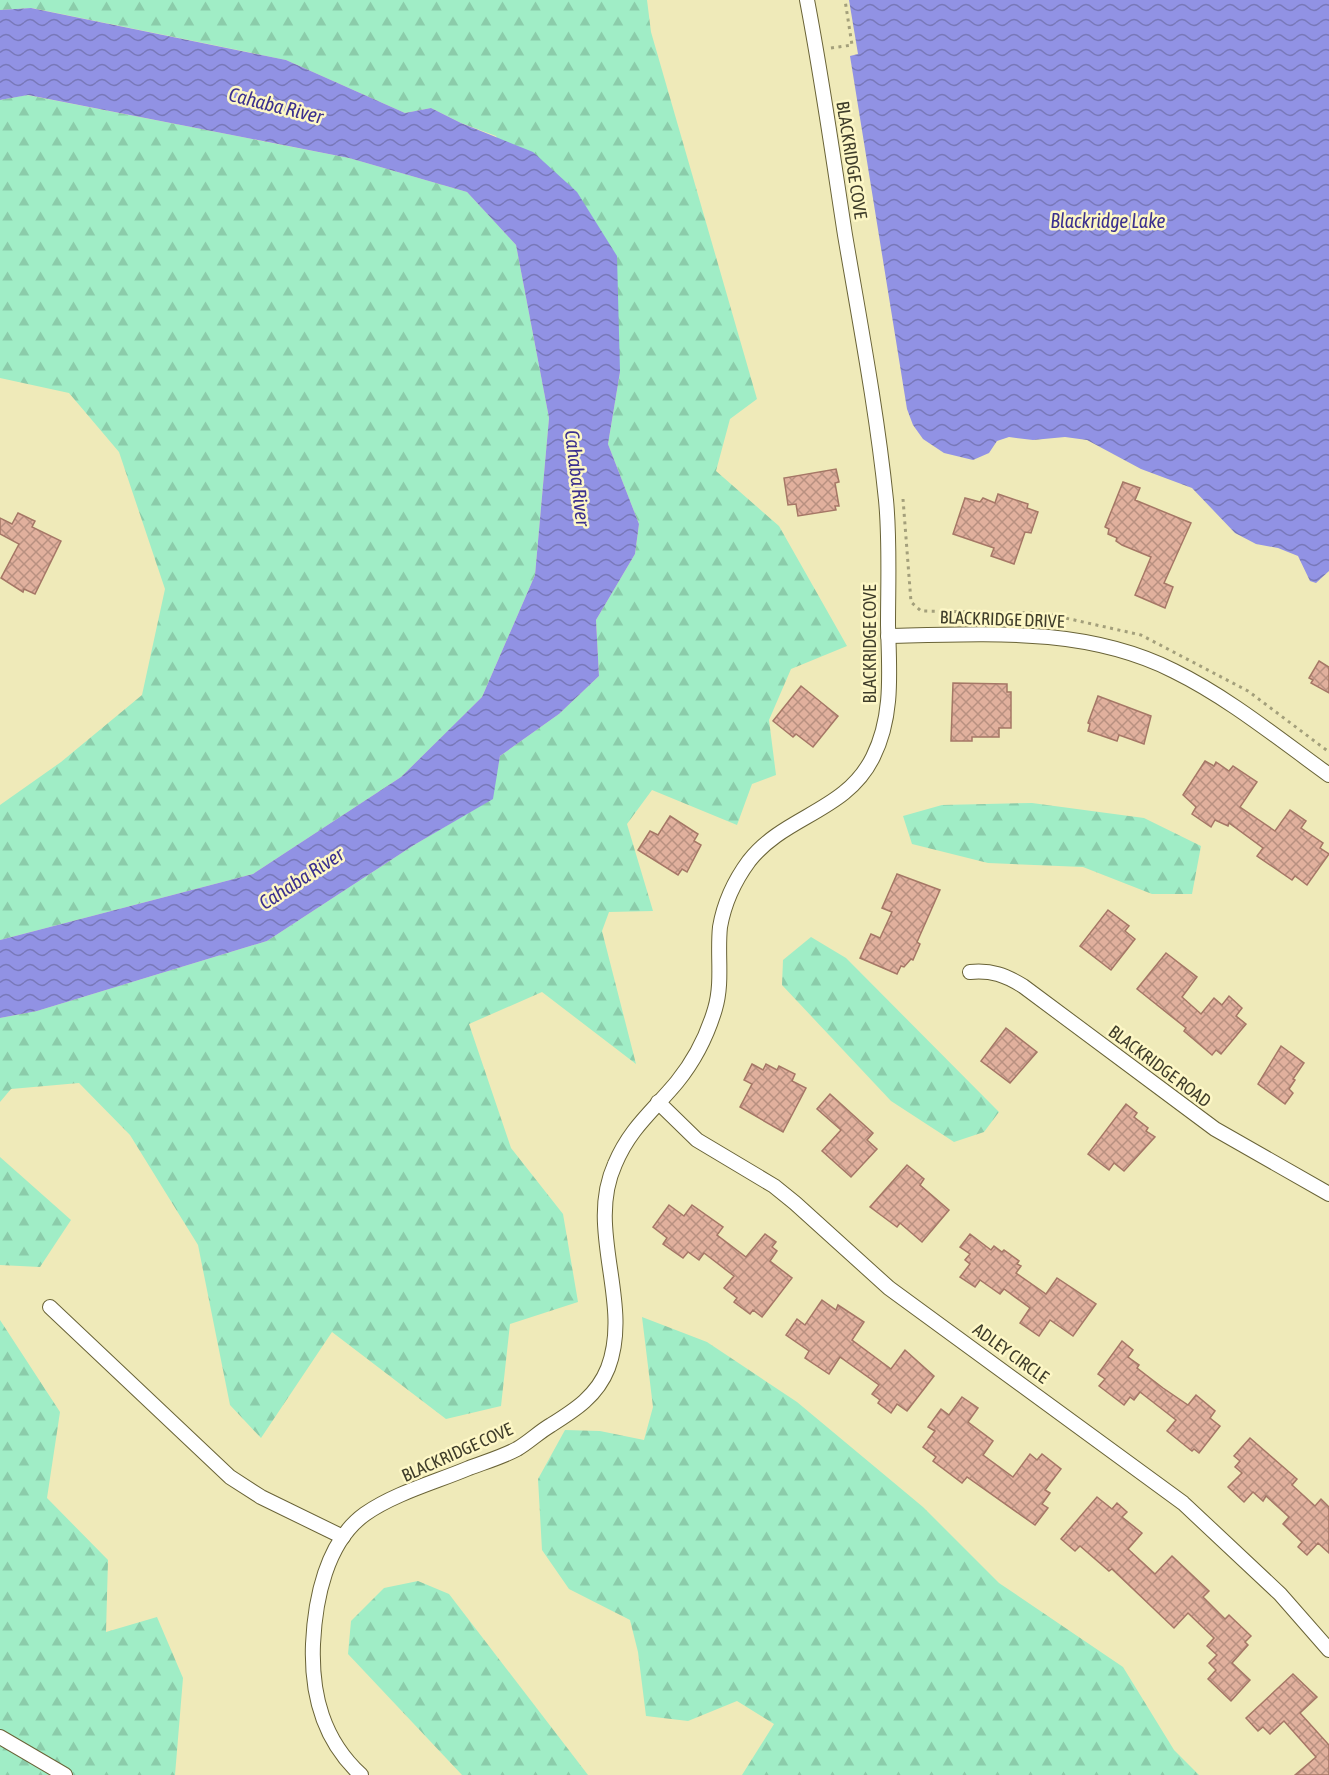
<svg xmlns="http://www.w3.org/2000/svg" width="1329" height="1775" font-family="'Asap Condensed',sans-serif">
  <defs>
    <pattern id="forest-firs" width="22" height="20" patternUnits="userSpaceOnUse" patternTransform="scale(1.5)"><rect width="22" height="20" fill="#a0edc6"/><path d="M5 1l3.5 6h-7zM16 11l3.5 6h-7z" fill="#8bccaa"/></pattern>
    <pattern id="water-waves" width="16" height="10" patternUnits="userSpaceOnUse" patternTransform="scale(1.5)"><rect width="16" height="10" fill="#9192e4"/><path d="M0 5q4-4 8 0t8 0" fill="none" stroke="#7878b9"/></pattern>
    <pattern id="building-cross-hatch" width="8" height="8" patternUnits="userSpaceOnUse" patternTransform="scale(1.5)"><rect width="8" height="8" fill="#e1b09d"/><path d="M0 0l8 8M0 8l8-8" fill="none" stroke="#b89080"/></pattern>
  </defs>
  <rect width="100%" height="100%" fill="#efeab9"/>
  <g fill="url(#forest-firs)">
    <path d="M 0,0 L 647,0 L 651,32 L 757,399 L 730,419 L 716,471 L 779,526 L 847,646 L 791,669 L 769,720 L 776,775 L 752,784 L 737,825 L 652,790 L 627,824 L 653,911 L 609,912 L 602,931 L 636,1064 L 542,992 L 469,1024 L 511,1148 L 563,1214 L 578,1302 L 510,1324 L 501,1406 L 446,1419 L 332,1332 L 261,1438 L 230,1405 L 198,1245 L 130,1135 L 79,1083 L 11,1089 L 0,1102 L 0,1018 L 37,1011 L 267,941 L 414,845 L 492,799 L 500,756 L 559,714 L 599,676 L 596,620 L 635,554 L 639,524 L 608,444 L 620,372 L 496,136 L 461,123 L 431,108 L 405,113 L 286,60 L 32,8 L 0,10 Z"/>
    <path d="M 27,95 L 349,158 L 467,192 L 516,245 L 549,418 L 535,575 L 482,697 L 401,777 L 253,874 L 0,940 L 0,805 L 61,762 L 142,695 L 165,589 L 119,452 L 69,393 L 0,378 L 0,100 Z"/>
    <path d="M 1032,803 L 1144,818 L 1201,846 L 1192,894 L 1152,894 L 1083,867 L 988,863 L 912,844 L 903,816 L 942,805 Z"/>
    <path d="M 811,937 L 846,958 L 999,1112 L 984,1132 L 954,1142 L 891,1101 L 782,985 L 783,960 Z"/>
    <path d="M 0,1157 L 71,1220 L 40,1267 L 0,1265 Z"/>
    <path d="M 642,1317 L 707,1342 L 797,1402 L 923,1507 L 999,1583 L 1123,1667 L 1174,1750 L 1199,1775 L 742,1775 L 774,1724 L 737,1701 L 688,1721 L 646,1716 L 638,1652 L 630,1620 L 569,1589 L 542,1550 L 538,1479 L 565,1430 L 600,1431 L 644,1440 L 653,1407 Z"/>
    <path d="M 0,1320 L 60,1412 L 47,1498 L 108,1560 L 106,1632 L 157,1617 L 183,1678 L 175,1775 L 0,1775 Z"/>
    <path d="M 418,1581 L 449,1594 L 588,1775 L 462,1775 L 348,1654 L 351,1621 L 384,1588 Z"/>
  </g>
  <g fill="url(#water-waves)">
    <path d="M 849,0 L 1329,0 L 1329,571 L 1316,583 L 1310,581 L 1298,556 L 1278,548 L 1256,544 L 1235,533 L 1192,488 L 1141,469 L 1087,440 L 1065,437 L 1033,440 L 1009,437 L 997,441 L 989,453 L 973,460 L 944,453 L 923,439 L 913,425 L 907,409 L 850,56 L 858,54 Z"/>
    <path d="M 31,8 L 286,60 L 405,113 L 431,108 L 461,123 L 533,152 L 577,192 L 617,256 L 620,372 L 608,444 L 639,524 L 635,554 L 596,620 L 599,676 L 559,714 L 500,756 L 493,799 L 414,845 L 267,941 L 37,1011 L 0,1018 L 0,940 L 253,874 L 401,777 L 482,697 L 535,575 L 549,418 L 516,245 L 467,192 L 349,158 L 28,95 L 0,100 L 0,10 Z"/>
  </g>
  <g fill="url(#building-cross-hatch)" stroke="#a57766" stroke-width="1.5">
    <path d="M 836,469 L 839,482 L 835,483 L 839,506 L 835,506 L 836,510 L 798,516 L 796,504 L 788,505 L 784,478 Z"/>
    <path d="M 1123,482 L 1140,488 L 1135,500 L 1191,523 L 1164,583 L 1173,587 L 1165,608 L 1135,595 L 1151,557 L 1122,545 L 1116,541 L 1117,538 L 1108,534 L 1109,529 L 1105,527 Z"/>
    <path d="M 998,494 L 1028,504 L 1027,508 L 1038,512 L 1031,533 L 1025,532 L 1014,564 L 991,556 L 994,548 L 953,534 L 965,498 L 980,502 L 983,498 L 995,503 Z"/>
    <path d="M 18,513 L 35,521 L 32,527 L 61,541 L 35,594 L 24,589 L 23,592 L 1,578 L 19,544 L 0,534 L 0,518 L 12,524 Z"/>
    <path d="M 1319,661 L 1329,667 L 1329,693 L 1311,683 L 1313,680 L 1309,678 Z"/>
    <path d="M 953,683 L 1007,684 L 1007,692 L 1011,692 L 1011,728 L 999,728 L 999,737 L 972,737 L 972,741 L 951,741 Z"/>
    <path d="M 801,686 L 838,716 L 813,747 L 796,734 L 793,737 L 773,721 Z"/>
    <path d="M 1098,696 L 1151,716 L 1144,744 L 1119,735 L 1117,741 L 1088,731 L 1090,724 L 1088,723 Z"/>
    <path d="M 1205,761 L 1214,766 L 1216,762 L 1229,771 L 1233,766 L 1257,782 L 1240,807 L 1275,831 L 1290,810 L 1306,821 L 1301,828 L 1323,843 L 1320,848 L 1329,854 L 1307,885 L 1295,876 L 1292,880 L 1257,856 L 1263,848 L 1229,823 L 1228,826 L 1215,820 L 1211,827 L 1192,814 L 1196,807 L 1183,795 Z"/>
    <path d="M 670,816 L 698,834 L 694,841 L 701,845 L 687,872 L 682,869 L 678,875 L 638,850 L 650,831 L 658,835 Z"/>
    <path d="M 897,874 L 940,890 L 917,942 L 920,944 L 913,960 L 911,959 L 904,967 L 901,966 L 897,974 L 860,958 L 871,934 L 880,938 L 892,912 L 882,908 Z"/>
    <path d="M 1108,910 L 1129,926 L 1125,931 L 1135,939 L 1111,970 L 1080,946 Z"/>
    <path d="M 1166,953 L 1197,977 L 1182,997 L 1201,1014 L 1214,998 L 1222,1005 L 1229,996 L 1242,1008 L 1236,1016 L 1246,1024 L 1221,1054 L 1216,1050 L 1212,1055 L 1184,1031 L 1186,1028 L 1137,989 Z"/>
    <path d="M 1006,1028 L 1037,1052 L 1010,1083 L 981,1061 Z"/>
    <path d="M 1281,1046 L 1304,1063 L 1293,1079 L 1295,1080 L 1289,1089 L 1293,1093 L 1285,1104 L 1258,1084 Z"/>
    <path d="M 752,1064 L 763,1070 L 766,1064 L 777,1070 L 779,1066 L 795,1074 L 792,1081 L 806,1088 L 783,1132 L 740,1107 L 752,1084 L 744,1080 Z"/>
    <path d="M 830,1094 L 873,1133 L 867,1140 L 877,1149 L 851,1177 L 822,1151 L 841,1130 L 817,1109 Z"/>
    <path d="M 1126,1104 L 1137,1113 L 1134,1117 L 1148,1128 L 1146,1131 L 1155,1137 L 1124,1171 L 1114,1163 L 1109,1170 L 1088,1154 Z"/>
    <path d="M 907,1165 L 924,1179 L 920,1185 L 949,1210 L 922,1242 L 900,1223 L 897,1227 L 870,1207 Z"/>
    <path d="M 669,1205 L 684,1216 L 692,1205 L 723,1227 L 717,1235 L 746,1257 L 765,1234 L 776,1242 L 772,1247 L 777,1251 L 770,1261 L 792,1278 L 762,1317 L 753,1310 L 750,1314 L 734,1302 L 737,1298 L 724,1288 L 734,1276 L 704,1253 L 699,1260 L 688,1252 L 683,1258 L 663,1244 L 667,1238 L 653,1227 Z"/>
    <path d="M 970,1234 L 991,1250 L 994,1246 L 1002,1252 L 1004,1250 L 1019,1261 L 1017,1264 L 1021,1266 L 1016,1273 L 1046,1294 L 1057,1278 L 1096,1304 L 1073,1336 L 1050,1320 L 1039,1336 L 1020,1323 L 1030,1308 L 1004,1289 L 1000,1294 L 980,1280 L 975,1287 L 960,1277 L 970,1264 L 965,1260 L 970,1254 L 960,1247 Z"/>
    <path d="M 822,1300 L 836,1310 L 838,1305 L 864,1322 L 852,1340 L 891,1369 L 905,1350 L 934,1376 L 907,1411 L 897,1404 L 891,1413 L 878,1403 L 880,1400 L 872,1394 L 879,1385 L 840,1357 L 829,1374 L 805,1358 L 809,1351 L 786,1335 L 797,1319 L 805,1325 Z"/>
    <path d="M 1122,1341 L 1133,1350 L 1128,1357 L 1139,1365 L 1137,1368 L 1163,1388 L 1188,1405 L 1196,1395 L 1215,1411 L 1210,1418 L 1220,1426 L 1199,1453 L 1194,1449 L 1192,1451 L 1167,1431 L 1176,1420 L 1140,1392 L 1134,1400 L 1130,1397 L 1124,1405 L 1099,1386 L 1105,1379 L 1098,1374 Z"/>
    <path d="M 962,1397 L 978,1408 L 968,1422 L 993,1441 L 983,1455 L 1013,1477 L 1030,1454 L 1037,1460 L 1042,1454 L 1061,1469 L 1045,1490 L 1050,1493 L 1042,1504 L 1048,1508 L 1035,1525 L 967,1477 L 962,1483 L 933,1461 L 936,1457 L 923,1447 L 935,1431 L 928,1427 L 941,1409 L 949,1415 Z"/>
    <path d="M 1250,1438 L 1297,1479 L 1292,1485 L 1315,1506 L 1321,1499 L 1329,1507 L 1329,1553 L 1318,1543 L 1307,1555 L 1298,1547 L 1302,1542 L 1283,1524 L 1289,1517 L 1266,1496 L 1263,1501 L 1253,1492 L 1244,1502 L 1228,1487 L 1242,1473 L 1235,1467 L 1240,1461 L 1234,1456 Z"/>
    <path d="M 1097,1497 L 1112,1509 L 1117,1503 L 1127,1512 L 1122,1517 L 1142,1533 L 1128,1549 L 1155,1574 L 1172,1556 L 1209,1591 L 1203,1597 L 1225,1619 L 1229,1615 L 1251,1636 L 1245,1642 L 1248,1645 L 1232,1663 L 1250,1680 L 1231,1701 L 1208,1679 L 1216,1670 L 1209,1663 L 1217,1655 L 1207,1646 L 1214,1638 L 1188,1613 L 1174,1628 L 1112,1569 L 1109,1571 L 1080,1546 L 1075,1551 L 1061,1539 Z"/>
    <path d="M 1293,1674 L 1317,1697 L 1300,1713 L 1329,1745 L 1329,1775 L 1295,1775 L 1316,1757 L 1284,1721 L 1270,1734 L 1263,1727 L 1258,1731 L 1246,1718 Z"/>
  </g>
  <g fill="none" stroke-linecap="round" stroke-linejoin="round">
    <defs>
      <g id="street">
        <path d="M 888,636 C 985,634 1085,626 1174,671 C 1229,698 1279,739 1329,775"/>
        <path d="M 970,972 C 992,970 1005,975 1023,986 L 1215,1129 L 1329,1194"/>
        <path d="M 658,1102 L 697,1140 L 774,1186 L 795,1203 L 889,1288 L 1183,1503 L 1280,1594 L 1329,1650"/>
        <path d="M 50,1307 L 230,1477 L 261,1497 L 343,1537"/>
        <path d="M 0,1737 L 65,1775"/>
        <path d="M 361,1775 C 323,1740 311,1695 313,1644 C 315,1600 326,1542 365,1514 C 395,1493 436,1482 469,1468 C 485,1462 502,1457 517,1449 C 529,1442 539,1432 551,1425 C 575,1410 597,1396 608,1368 C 633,1302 585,1230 615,1164 C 630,1128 653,1111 677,1082 C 694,1061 707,1036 715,1009 C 723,982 717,955 720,927 C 724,904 735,880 749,861 C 785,815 846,812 873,757 C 894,715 889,669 888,625 C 888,584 890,541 886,500 C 877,412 860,323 845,235 C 833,157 822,78 807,0"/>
      </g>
    </defs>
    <use href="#street" stroke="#696337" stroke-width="16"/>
    <g stroke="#a39f7b" stroke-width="3" stroke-dasharray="3 4.5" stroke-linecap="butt">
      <path d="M 831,48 L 852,45 L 845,0"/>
      <path d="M 903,499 L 911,602 L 921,611 L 1043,613 L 1141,635 L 1248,691 L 1329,752"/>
    </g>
    <use href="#street" stroke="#fff" stroke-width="14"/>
  </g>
  <g text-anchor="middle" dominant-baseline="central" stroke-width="5" stroke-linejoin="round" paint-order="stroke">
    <g font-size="18" fill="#3f3d2a" stroke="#fdf7c6">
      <text transform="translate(852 160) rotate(81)">BLACKRIDGE COVE</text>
      <text transform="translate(1002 619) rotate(2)">BLACKRIDGE DRIVE</text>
      <text transform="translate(869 644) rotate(-90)">BLACKRIDGE COVE</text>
      <text transform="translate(1160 1066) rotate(37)">BLACKRIDGE ROAD</text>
      <text transform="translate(1011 1353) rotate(36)">ADLEY CIRCLE</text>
      <text transform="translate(457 1452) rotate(-24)">BLACKRIDGE COVE</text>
    </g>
    <g font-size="20" font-style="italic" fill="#3b308e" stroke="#fdf7c6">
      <text transform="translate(276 105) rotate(14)">Cahaba River</text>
      <text x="1108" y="220">Blackridge Lake</text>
      <text transform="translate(578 478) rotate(83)">Cahaba River</text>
      <text transform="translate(301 878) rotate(-33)">Cahaba River</text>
    </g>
  </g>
</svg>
